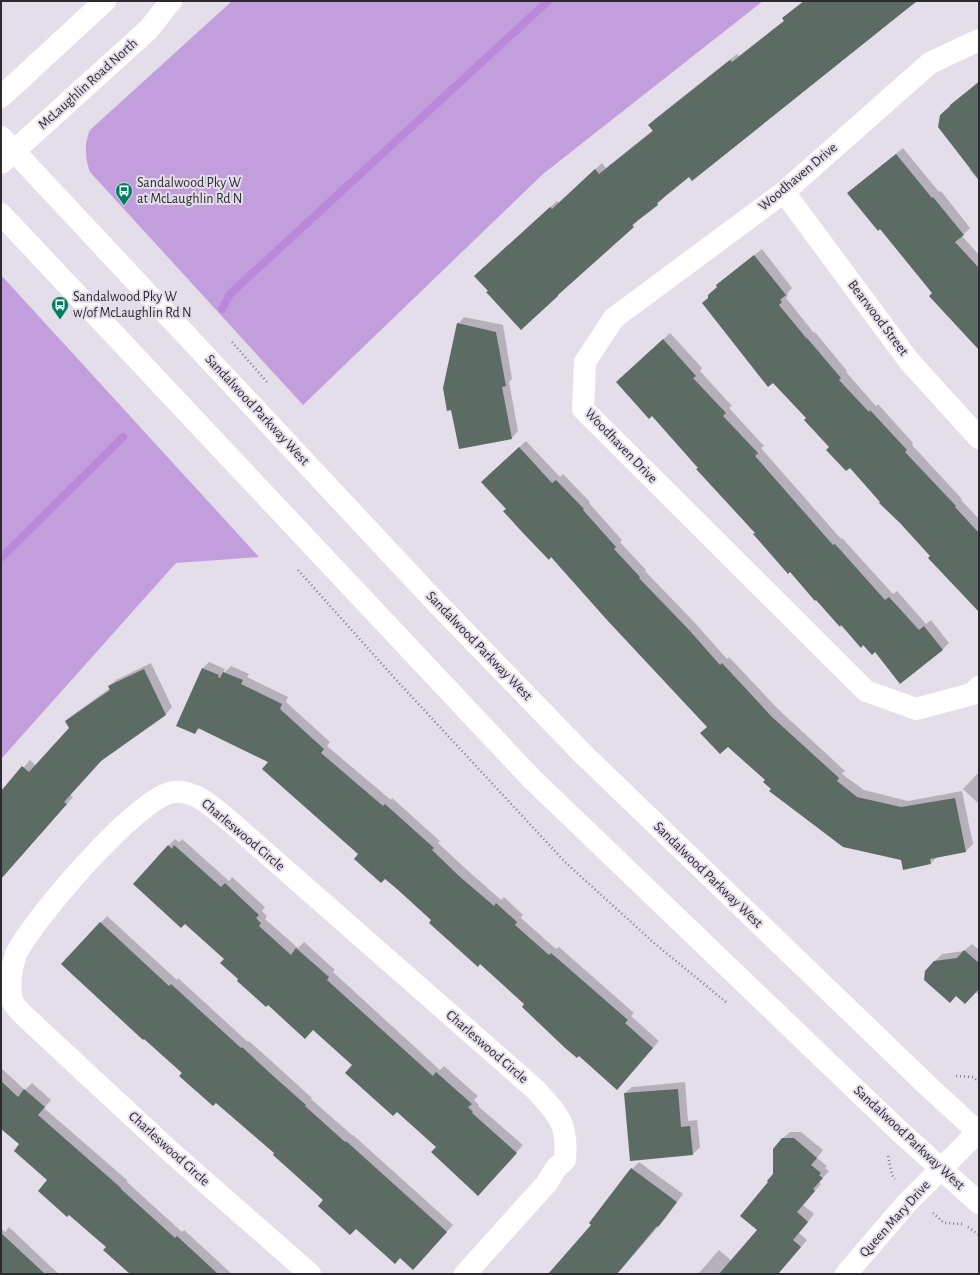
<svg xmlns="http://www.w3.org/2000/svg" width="980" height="1275" font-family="'Alegreya Sans',sans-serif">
  <rect width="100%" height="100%" fill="#e4ddea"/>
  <g fill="#c29edd">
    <path d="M 232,1 L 763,1 L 543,174 L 303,405 L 90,172 C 85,158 84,144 90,130 Z"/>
    <path d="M 1,275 L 259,557 L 176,563 L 1,759 Z"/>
  </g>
  <g fill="#0003">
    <path d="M 804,1 L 917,1 L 914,4 L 913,3 L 663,197 L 664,198 L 657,204 L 639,219 L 633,226 L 521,328 L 489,291 L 482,269 L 557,201 L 559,203 L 602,163 L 606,168 L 653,130 L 649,125 L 656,118 L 737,54 L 739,56 L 785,20 L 790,12 Z"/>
    <path d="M 979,81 L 979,181 L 969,169 L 971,168 L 951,105 Z"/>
    <path d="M 903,148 L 939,192 L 941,191 L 970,228 L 962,236 L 979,255 L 979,346 L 933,293 L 855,187 Z"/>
    <path d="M 762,249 L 792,288 L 787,294 L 788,295 L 786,298 L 814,333 L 815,332 L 847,371 L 846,372 L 876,406 L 878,404 L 913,443 L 912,445 L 962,499 L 961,500 L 979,519 L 979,606 L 831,447 L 709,297 L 724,279 Z"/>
    <path d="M 464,317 L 503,325 L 512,379 L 509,382 L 518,431 L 512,438 L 452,409 L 458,324 Z"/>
    <path d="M 670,333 L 702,368 L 700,371 L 732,406 L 729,408 L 764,446 L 761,448 L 841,539 L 842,538 L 893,594 L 897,591 L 926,624 L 931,620 L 949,643 L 942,650 L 875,651 L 790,571 L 699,468 L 624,376 Z"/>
    <path d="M 526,441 L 560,477 L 563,474 L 590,502 L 589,503 L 622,540 L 620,542 L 646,570 L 645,571 L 696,624 L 727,659 L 729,657 L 779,710 L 845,771 L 842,774 L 864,790 L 908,801 L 962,791 L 973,844 L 966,851 L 937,857 L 931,863 L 902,860 L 772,789 L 766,780 L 708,727 L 507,509 L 489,475 Z"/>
    <path d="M 209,662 L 225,669 L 223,674 L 231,666 L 249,674 L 247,677 L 288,697 L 286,702 L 330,742 L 327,746 L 391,800 L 392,798 L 440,841 L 438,843 L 466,869 L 501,900 L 504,897 L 523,915 L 521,918 L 556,949 L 559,947 L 634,1013 L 631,1016 L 659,1041 L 623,1082 L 526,1004 L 432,920 L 359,854 L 270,761 L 200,728 L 195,733 L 202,669 Z"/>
    <path d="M 151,663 L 172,707 L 166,714 L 103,759 L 70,795 L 73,797 L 1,878 L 1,793 L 30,760 L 36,766 L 71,728 L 66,721 L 73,715 L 110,688 L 109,686 L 116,680 Z"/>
    <path d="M 979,772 L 979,804 L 963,789 Z"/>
    <path d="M 175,839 L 179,842 L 182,839 L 229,881 L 232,877 L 265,907 L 262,911 L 267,916 L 265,919 L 298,948 L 304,942 L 335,970 L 333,972 L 440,1070 L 444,1066 L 478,1096 L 474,1100 L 479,1105 L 478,1106 L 523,1145 L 485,1188 L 438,1147 L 354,1065 L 313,1029 L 240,979 L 225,959 L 168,846 Z"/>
    <path d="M 107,916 L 177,980 L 178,978 L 248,1042 L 249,1041 L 278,1067 L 312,1098 L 311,1099 L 352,1135 L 353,1135 L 453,1225 L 420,1262 L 400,1257 L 275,1153 L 62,964 Z"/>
    <path d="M 972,944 L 979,950 L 979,995 L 935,961 L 942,954 L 964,951 Z"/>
    <path d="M 1,1068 L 25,1090 L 32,1083 L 51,1100 L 44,1108 L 127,1180 L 127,1182 L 182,1232 L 184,1230 L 232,1274 L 131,1274 L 49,1180 L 21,1144 L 1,1127 Z"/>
    <path d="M 685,1082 L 688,1121 L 697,1120 L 700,1147 L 693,1154 L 631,1160 L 625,1093 L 632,1087 Z"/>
    <path d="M 790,1132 L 801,1132 L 823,1150 L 817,1158 L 827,1166 L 825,1168 L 829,1171 L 819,1182 L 821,1184 L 803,1205 L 814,1214 L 799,1233 L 807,1240 L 778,1274 L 698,1274 L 719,1250 L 732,1261 L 758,1230 L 774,1174 L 782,1139 Z"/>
    <path d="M 639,1162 L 683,1194 L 665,1219 L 617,1274 L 550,1274 L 592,1224 L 632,1169 Z"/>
    <path d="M 9,1227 L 48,1264 L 59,1274 L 1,1274 L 1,1228 L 5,1232 Z"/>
  </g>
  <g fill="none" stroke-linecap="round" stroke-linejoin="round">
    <g stroke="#b988db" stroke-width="8">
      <path d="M 222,309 L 230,294 L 548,1"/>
      <path d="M 1,558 L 123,437"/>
    </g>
  </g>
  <g fill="#5d6b65">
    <path d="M 804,1 L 917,1 L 692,181 L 689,177 L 657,203 L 658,205 L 632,225 L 634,227 L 558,295 L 558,296 L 521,330 L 486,292 L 488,291 L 474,276 L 550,207 L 552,209 L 595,169 L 599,174 L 653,131 L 648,125 L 730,60 L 732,62 L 784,21 L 782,18 Z"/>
    <path d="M 979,82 L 979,180 L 938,127 L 940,115 L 950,106 L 950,105 Z"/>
    <path d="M 896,154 L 932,198 L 933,197 L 964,235 L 955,242 L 979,268 L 979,350 L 929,296 L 932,293 L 880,229 L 878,231 L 847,193 Z"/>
    <path d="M 754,255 L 786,295 L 780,300 L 782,302 L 779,305 L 807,339 L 807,338 L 841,378 L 839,380 L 869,412 L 870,410 L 907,450 L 905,452 L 956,506 L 955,507 L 979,533 L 979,612 L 928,558 L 930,556 L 900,523 L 879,503 L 880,502 L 850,468 L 846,471 L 826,450 L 829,447 L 804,420 L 806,418 L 773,383 L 768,387 L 702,303 L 708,298 L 708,295 L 717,287 L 716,285 Z"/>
    <path d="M 457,323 L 496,332 L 506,386 L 502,387 L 512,439 L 459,449 L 451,410 L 447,411 L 443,388 Z"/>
    <path d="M 663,339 L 696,376 L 693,378 L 726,413 L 723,416 L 758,453 L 755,456 L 833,545 L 835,544 L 885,600 L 889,597 L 919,630 L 924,626 L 943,650 L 900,684 L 875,652 L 872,655 L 863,645 L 861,648 L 841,625 L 840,627 L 816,600 L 815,601 L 790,572 L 788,574 L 753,534 L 755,533 L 696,469 L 698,468 L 652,416 L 649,419 L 616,382 Z"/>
    <path d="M 519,447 L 552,483 L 556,480 L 584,509 L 583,510 L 616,547 L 614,549 L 640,577 L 639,578 L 690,631 L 720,665 L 722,663 L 772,717 L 839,778 L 837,781 L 857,797 L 901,807 L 955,798 L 966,852 L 930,859 L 931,864 L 903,870 L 901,860 L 843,847 L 769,791 L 771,789 L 763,782 L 765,780 L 728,747 L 720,754 L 700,733 L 707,727 L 607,620 L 551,557 L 549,560 L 523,533 L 503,511 L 506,509 L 481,482 Z"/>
    <path d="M 202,668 L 219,675 L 218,677 L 220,678 L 223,672 L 243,680 L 241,684 L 282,704 L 280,709 L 324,749 L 321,753 L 383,806 L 385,804 L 434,848 L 432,850 L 459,876 L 494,906 L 496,903 L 517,922 L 515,925 L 549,955 L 551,953 L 628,1020 L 625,1023 L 653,1048 L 617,1090 L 579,1056 L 577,1058 L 564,1047 L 522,1007 L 524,1004 L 480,964 L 478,967 L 429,923 L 431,920 L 397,889 L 385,879 L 381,883 L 354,859 L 358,854 L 262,769 L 268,762 L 198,728 L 195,734 L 176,726 Z"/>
    <path d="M 144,669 L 166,715 L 101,761 L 64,802 L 67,804 L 1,879 L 1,791 L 22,766 L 29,772 L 69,728 L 65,721 L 110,690 L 108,686 Z"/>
    <path d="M 168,845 L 172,849 L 174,845 L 221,887 L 225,883 L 259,915 L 256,918 L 261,923 L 259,926 L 291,955 L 296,948 L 329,977 L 327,980 L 433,1076 L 436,1072 L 472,1104 L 468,1107 L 473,1112 L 472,1113 L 517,1153 L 478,1196 L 431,1152 L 436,1147 L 397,1112 L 393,1116 L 345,1073 L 352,1065 L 313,1030 L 305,1039 L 268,1005 L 266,1007 L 237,981 L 238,979 L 220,963 L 224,959 L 185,924 L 181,928 L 133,884 Z"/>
    <path d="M 100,922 L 169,986 L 171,984 L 241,1048 L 242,1047 L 271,1074 L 306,1105 L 305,1106 L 345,1142 L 346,1141 L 447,1232 L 413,1270 L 400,1258 L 395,1264 L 356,1229 L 350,1235 L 318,1206 L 323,1200 L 273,1155 L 274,1153 L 216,1103 L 213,1106 L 179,1076 L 182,1073 L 144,1039 L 143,1040 L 61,964 Z"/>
    <path d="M 964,950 L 979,963 L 979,989 L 965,1004 L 956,996 L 950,1003 L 924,980 L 925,971 L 934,961 L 957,958 Z"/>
    <path d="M 1,1081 L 18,1097 L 24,1089 L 45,1107 L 38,1115 L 121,1188 L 121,1189 L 175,1238 L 177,1236 L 218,1274 L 130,1274 L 103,1250 L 106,1247 L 69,1215 L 67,1217 L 38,1191 L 47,1180 L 14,1151 L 19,1144 L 1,1129 Z"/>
    <path d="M 678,1089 L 681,1127 L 690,1126 L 693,1155 L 630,1161 L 624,1093 Z"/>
    <path d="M 782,1138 L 794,1138 L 817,1158 L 811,1165 L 821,1173 L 819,1175 L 823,1178 L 813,1189 L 815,1191 L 797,1212 L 808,1222 L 793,1240 L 801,1247 L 778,1274 L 719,1274 L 757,1230 L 740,1216 L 768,1182 L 767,1181 L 773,1174 L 773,1149 Z"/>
    <path d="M 631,1168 L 677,1202 L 658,1227 L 657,1226 L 617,1274 L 548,1274 L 591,1225 L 589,1223 Z"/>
    <path d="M 1,1233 L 45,1274 L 1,1274 Z"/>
  </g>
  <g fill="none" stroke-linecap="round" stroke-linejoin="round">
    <g stroke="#807b84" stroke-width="2.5" stroke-dasharray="1 3" stroke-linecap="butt">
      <path d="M 232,342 L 267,382"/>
      <path d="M 298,570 L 399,683 L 565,862 L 654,943 L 726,1002"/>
      <path d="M 956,1076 L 973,1077 L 979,1082"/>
      <path d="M 888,1156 L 892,1175 L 895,1179"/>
      <path d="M 933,1213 L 944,1223 L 964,1224"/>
      <path d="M 968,1227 L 979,1235"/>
    </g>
    <g stroke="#fff" stroke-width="22">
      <path d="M 979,40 L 930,63 L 784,192 L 614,318 L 585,362 L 583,409 L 866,691 L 916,709 L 972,694 L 979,687"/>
      <path d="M 784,192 L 909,361 L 979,438"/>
      <path d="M 310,1274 L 172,1153 L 33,1024 C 27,1018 19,1012 14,1004 C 10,998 10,983 11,975 C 12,968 14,960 16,954 C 33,919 137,798 173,792 C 196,789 216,810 233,824 L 536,1090 C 559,1116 568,1123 565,1160 L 556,1168 L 547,1183 L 465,1274"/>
    </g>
    <g stroke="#fff" stroke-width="22">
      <path d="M 1,97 L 105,1"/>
      <path d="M 1,137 L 432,598 L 583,754 L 930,1088 L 979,1133"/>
      <path d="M 1,163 L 149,29 L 171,1"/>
      <path d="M 1,214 L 531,778 L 897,1129 L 979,1203"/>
      <path d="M 846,1274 L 906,1204 L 979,1131"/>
    </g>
  </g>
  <defs>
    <symbol id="bus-pin" viewBox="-11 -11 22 30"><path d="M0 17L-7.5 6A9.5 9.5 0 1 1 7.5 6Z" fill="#007f5f" stroke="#e4ddea"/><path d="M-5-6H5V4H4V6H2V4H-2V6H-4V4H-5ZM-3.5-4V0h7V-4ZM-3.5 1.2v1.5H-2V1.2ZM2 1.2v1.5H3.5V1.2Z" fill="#fff"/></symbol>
  </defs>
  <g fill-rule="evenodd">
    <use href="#bus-pin" x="114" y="181" width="20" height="27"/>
    <use href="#bus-pin" x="50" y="295" width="20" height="27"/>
  </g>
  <g text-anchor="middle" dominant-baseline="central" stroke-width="4" stroke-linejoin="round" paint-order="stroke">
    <g font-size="14" fill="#2d2a2f" stroke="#e4ddea">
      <text transform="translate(88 84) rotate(-42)">McLaughlin Road North</text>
      <text transform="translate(798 177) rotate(-40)">Woodhaven Drive</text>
      <text transform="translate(878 318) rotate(53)">Bearwood Street</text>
      <text transform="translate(257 410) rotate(47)">Sandalwood Parkway West</text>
      <text transform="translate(621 446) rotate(46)">Woodhaven Drive</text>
      <text transform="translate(479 646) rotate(46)">Sandalwood Parkway West</text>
      <text transform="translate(243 835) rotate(40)">Charleswood Circle</text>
      <text transform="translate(708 875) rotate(44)">Sandalwood Parkway West</text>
      <text transform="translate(487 1047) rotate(41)">Charleswood Circle</text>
      <text transform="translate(909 1138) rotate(43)">Sandalwood Parkway West</text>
      <text transform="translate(169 1149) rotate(42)">Charleswood Circle</text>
      <text transform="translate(895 1219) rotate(-48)">Queen Mary Drive</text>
    </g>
    <g font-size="14" fill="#2d2a2f" stroke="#e4ddea" text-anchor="start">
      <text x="137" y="183">Sandalwood Pky W<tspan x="137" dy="16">at McLaughlin Rd N</tspan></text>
      <text x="73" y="297">Sandalwood Pky W<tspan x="73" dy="16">w/of McLaughlin Rd N</tspan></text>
    </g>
  </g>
  <rect width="980" height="1275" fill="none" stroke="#2d2a2f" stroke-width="4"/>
</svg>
